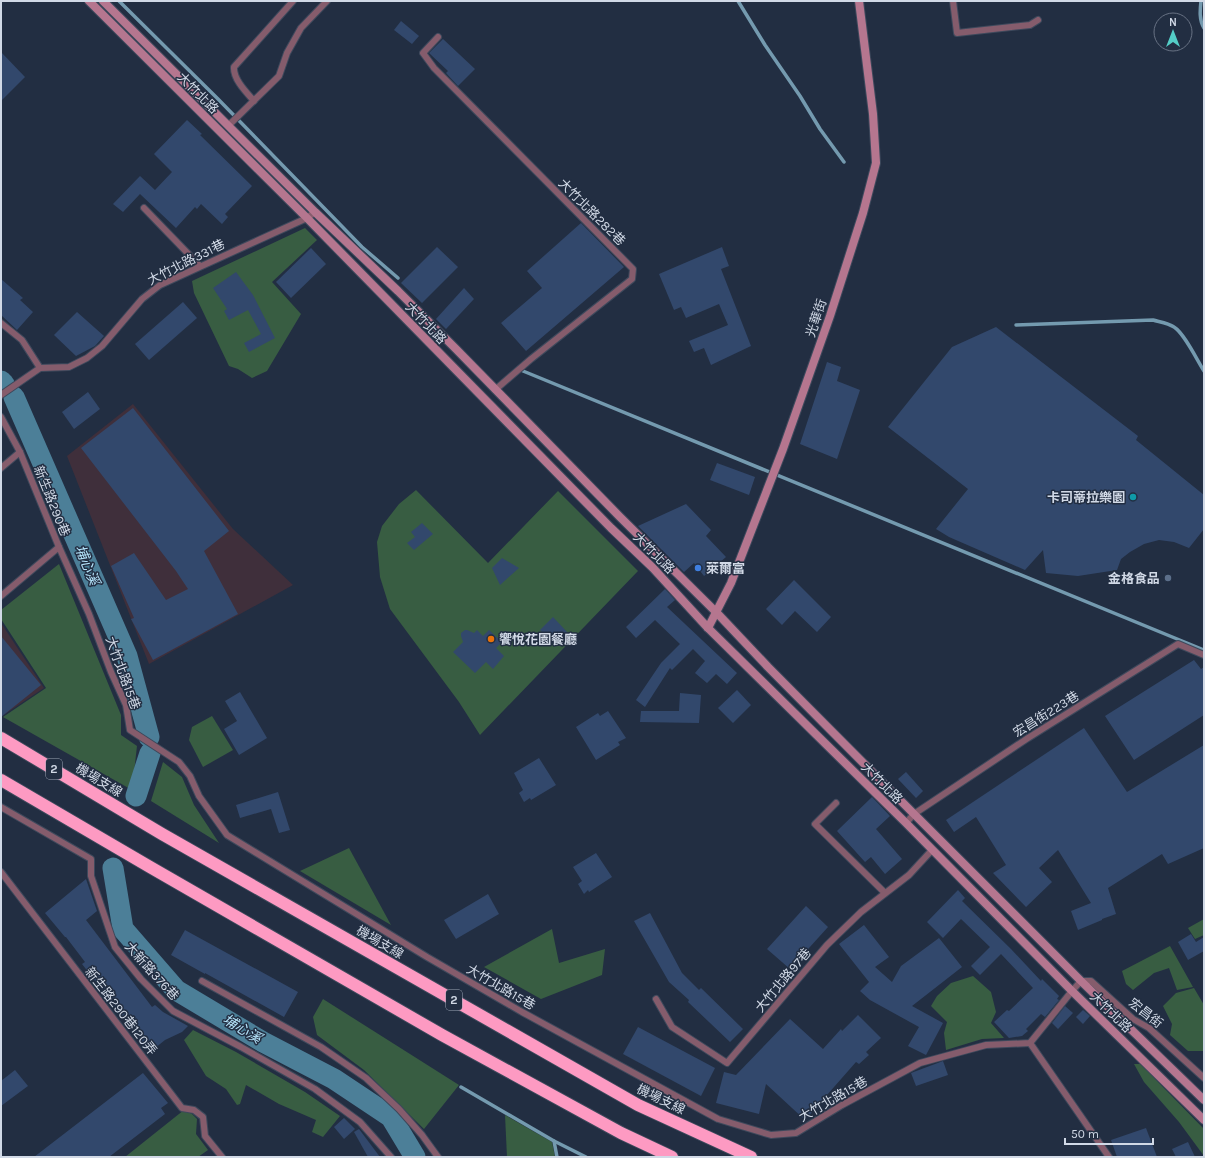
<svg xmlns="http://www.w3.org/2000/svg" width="1205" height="1158" font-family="Karla,'Noto Sans TC',sans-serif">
  <rect width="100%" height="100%" fill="#222e42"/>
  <g fill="#3f2f3b">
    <path d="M 133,404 L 233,529 L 293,585 L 149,664 L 67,456 Z"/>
    <path d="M 1,623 L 44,688 L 2,716 L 1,716 Z"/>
  </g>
  <g fill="#385d42">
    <path d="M 305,228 L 317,240 L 272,282 L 301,314 L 267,371 L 252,378 L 238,369 L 229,366 L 194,293 L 192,281 Z"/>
    <path d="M 416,490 L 488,563 L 558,491 L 638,571 L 480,735 L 459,702 L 390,609 L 380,577 L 377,542 L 382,526 L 399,504 Z"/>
    <path d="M 59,564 L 121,715 L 121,735 L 137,746 L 132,790 L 3,717 L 46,688 L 1,619 L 1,610 Z"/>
    <path d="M 212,716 L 233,750 L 203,767 L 189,740 L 192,727 Z"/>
    <path d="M 163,762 L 182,777 L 194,805 L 219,843 L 151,801 Z"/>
    <path d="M 349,848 L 391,925 L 300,871 Z"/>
    <path d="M 1204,919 L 1204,935 L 1195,939 L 1188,928 Z"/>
    <path d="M 552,929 L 559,963 L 605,949 L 602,975 L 541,999 L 484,967 Z"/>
    <path d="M 1170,946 L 1193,987 L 1177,990 L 1169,968 L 1154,973 L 1133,990 L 1126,984 L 1122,971 Z"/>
    <path d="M 973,976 L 991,992 L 996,1012 L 991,1023 L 1004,1038 L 982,1039 L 946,1050 L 944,1033 L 947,1022 L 931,1006 L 937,996 L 951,983 Z"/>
    <path d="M 1194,988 L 1204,1005 L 1204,1051 L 1188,1051 L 1170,1035 L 1172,1024 L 1163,1006 L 1176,993 Z"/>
    <path d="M 323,999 L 459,1085 L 424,1129 L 364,1070 L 317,1035 L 313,1017 Z"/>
    <path d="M 193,1030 L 236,1052 L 305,1092 L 340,1116 L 323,1137 L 312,1132 L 316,1120 L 279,1104 L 246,1085 L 240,1104 L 237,1105 L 226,1089 L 206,1076 L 184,1040 Z"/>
    <path d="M 1134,1064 L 1142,1064 L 1157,1081 L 1204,1129 L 1204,1156 L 1179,1122 L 1144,1082 Z"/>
    <path d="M 184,1110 L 192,1114 L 197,1119 L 196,1134 L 208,1150 L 198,1157 L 125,1157 Z"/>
    <path d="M 505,1115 L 552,1142 L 555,1157 L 507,1157 Z"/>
  </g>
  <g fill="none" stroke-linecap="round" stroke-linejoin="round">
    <g stroke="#749aaf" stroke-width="3.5">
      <path d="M 119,1 L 218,99 L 362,247 L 398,278"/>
      <path d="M 738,1 L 765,45 L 800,96 L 820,129 L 844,162"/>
      <path d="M 1201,1 C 1200,10 1199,20 1204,28"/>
      <path d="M 1016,325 L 1153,320 C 1160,322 1168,323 1174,327 C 1184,333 1197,360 1204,371"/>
      <path d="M 523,371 L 1204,650"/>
      <path d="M 461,1087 L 554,1141 L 557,1157"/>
      <path d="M 554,1141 L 586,1157"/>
    </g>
    <g stroke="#4c7f98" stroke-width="21">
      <path d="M 1,381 L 4,384"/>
      <path d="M 14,397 L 127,656 L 149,737"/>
      <path d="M 136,796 L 150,753"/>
      <path d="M 113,868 L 123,929 L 176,990 L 263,1042 L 334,1079 L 391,1117 L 415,1157"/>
    </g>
  </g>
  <g fill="#32486c">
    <path d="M 401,21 L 419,36 L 412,44 L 394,30 Z"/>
    <path d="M 443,39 L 475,69 L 458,86 L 446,73 L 448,71 L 429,53 Z"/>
    <path d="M 1,52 L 25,77 L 1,101 Z"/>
    <path d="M 187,120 L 202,134 L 200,135 L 252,186 L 225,214 L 228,217 L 222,224 L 201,204 L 197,209 L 195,207 L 176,228 L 140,194 L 123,212 L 113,204 L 140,176 L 155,190 L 172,172 L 154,154 Z"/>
    <path d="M 581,223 L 624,267 L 526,351 L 501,323 L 542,288 L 527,271 Z"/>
    <path d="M 437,247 L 458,267 L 422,303 L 401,283 Z"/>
    <path d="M 722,247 L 729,266 L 721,269 L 751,346 L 711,365 L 704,348 L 694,352 L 689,341 L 728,325 L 719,304 L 686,318 L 681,307 L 674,310 L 659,274 Z"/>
    <path d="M 311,248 L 326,264 L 291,298 L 276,282 Z"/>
    <path d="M 236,272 L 253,295 L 275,338 L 249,352 L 244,343 L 261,334 L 248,310 L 229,320 L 224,311 L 227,309 L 213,288 Z"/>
    <path d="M 1,279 L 23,298 L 20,300 L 33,312 L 17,330 L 1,315 Z"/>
    <path d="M 464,288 L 474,299 L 446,329 L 436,319 Z"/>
    <path d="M 183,302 L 197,318 L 149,360 L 135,344 Z"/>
    <path d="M 77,312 L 104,336 L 95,346 L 76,356 L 54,335 Z"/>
    <path d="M 996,327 L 1138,436 L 1136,440 L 1204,495 L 1204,529 L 1189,548 L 1174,542 L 1159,540 L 1144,544 L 1130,552 L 1121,559 L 1117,570 L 1078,576 L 1046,573 L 1043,550 L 1025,570 L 949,537 L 936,529 L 968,489 L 888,427 L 952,347 Z"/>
    <path d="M 827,362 L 841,367 L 837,381 L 860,390 L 837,459 L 800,444 Z"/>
    <path d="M 88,392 L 100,409 L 74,429 L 62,412 Z"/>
    <path d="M 133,408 L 229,531 L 204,551 L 238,614 L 153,660 L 131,619 L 134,618 L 111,566 L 134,553 L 166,600 L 188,589 L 176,571 L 81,448 Z"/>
    <path d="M 717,463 L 755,477 L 749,495 L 710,480 Z"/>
    <path d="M 686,504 L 711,530 L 706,536 L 726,557 L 704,576 L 694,563 L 684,572 L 638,526 Z"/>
    <path d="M 422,523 L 433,534 L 414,550 L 407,543 L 415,537 L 411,532 Z"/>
    <path d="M 502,558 L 519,568 L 500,585 L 492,568 Z"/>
    <path d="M 794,580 L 831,617 L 817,632 L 795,611 L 782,625 L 766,609 Z"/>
    <path d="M 665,589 L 675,600 L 667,607 L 737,673 L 727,684 L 716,674 L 707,683 L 695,673 L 705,661 L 693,649 L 672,670 L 670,668 L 645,707 L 636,700 L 661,663 L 680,644 L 655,620 L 636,638 L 626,627 Z"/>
    <path d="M 553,617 L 568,633 L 555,646 L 540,630 Z"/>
    <path d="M 465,630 L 467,630 L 474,633 L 477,630 L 483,636 L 489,630 L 502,642 L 496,648 L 504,656 L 493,669 L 486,662 L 475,673 L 453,652 L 463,642 L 461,636 L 461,633 Z"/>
    <path d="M 1,636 L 41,685 L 1,717 Z"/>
    <path d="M 1194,660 L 1201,669 L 1204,667 L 1204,715 L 1134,760 L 1105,716 Z"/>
    <path d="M 737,690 L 751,705 L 733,723 L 718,708 Z"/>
    <path d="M 240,692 L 267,738 L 239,755 L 224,729 L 237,721 L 225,701 Z"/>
    <path d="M 680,693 L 701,695 L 699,723 L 640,722 L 641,711 L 679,711 Z"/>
    <path d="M 608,711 L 626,738 L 618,742 L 620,745 L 596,760 L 576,727 L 598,713 L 600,716 Z"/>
    <path d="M 1084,728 L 1127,792 L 1204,745 L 1204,848 L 1168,864 L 1162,854 L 1108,888 L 1116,914 L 1102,919 L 1102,920 L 1078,930 L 1071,911 L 1091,903 L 1058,850 L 1039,868 L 1052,882 L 1026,907 L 993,873 L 1006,865 L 976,817 L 954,832 L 946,820 Z"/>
    <path d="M 539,758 L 556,785 L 531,800 L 530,798 L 524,802 L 519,793 L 523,790 L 514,773 Z"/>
    <path d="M 906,772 L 923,791 L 916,798 L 898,779 Z"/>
    <path d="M 278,792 L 290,830 L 279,833 L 271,809 L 240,818 L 236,805 Z"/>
    <path d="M 872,797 L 890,816 L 876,829 L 902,859 L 885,874 L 871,857 L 865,862 L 837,831 Z"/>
    <path d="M 596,853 L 612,877 L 589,892 L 588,890 L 584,894 L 578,884 L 582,881 L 573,867 Z"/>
    <path d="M 86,879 L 97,911 L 86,920 L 152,1007 L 155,1005 L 163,1012 L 188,1026 L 182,1032 L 165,1040 L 150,1052 L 82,964 L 85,962 L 66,937 L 65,937 L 45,913 Z"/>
    <path d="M 958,890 L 965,898 L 962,901 L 1011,949 L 1041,981 L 1042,979 L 1059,996 L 1057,999 L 1059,1000 L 1045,1017 L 1041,1014 L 1026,1029 L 1028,1031 L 1022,1036 L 1009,1038 L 994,1022 L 1007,1010 L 1009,1011 L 1033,988 L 1001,954 L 980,975 L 971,966 L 990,947 L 961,919 L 943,938 L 927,922 Z"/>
    <path d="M 488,894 L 499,914 L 456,939 L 444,920 Z"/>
    <path d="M 806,906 L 828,927 L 790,969 L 767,949 Z"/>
    <path d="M 650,913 L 682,973 L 699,990 L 701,988 L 743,1029 L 730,1042 L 688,1002 L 689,1000 L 669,982 L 634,921 Z"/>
    <path d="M 864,925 L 889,957 L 875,967 L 892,982 L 901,966 L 939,938 L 962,967 L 912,1006 L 943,1023 L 926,1055 L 908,1046 L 919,1027 L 870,1000 L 860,991 L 869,982 L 839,944 Z"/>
    <path d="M 185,930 L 298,992 L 284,1017 L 205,973 L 205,974 L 171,955 Z"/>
    <path d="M 1191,934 L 1196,942 L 1204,937 L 1204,951 L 1188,960 L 1178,942 Z"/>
    <path d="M 1065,1006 L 1073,1013 L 1058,1029 L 1052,1023 Z"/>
    <path d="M 1083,1010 L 1090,1016 L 1083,1024 L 1076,1017 Z"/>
    <path d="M 858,1015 L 881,1038 L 866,1052 L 869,1055 L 859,1064 L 856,1062 L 805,1120 L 766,1084 L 759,1114 L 716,1103 L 724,1072 L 736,1075 L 790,1019 L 823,1049 L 841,1029 L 842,1031 Z"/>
    <path d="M 638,1027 L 715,1068 L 701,1096 L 623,1054 Z"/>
    <path d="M 943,1061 L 948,1075 L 916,1086 L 911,1073 Z"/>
    <path d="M 15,1070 L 28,1086 L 1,1106 L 1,1081 Z"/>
    <path d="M 143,1073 L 168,1103 L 161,1108 L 165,1114 L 109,1157 L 34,1157 Z"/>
    <path d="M 344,1118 L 355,1129 L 344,1139 L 334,1127 Z"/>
    <path d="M 1146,1128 L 1157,1157 L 1117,1157 L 1111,1140 Z"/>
    <path d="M 359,1129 L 380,1157 L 368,1157 L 354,1132 Z"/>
    <path d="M 1188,1142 L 1195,1157 L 1176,1157 L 1172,1149 Z"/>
  </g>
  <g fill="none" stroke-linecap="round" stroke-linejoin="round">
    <defs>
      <g id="lane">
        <path d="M 953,1 L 957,33 L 1030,25 L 1038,20"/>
        <path d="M 438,37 L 423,53 L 434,68 L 633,269 L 632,279 L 531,359 L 495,390"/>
        <path d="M 254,101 C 246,92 233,79 234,67 L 293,1"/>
        <path d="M 228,126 L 279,76 L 287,53 L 301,28 L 327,1"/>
        <path d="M 144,208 L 200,266"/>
        <path d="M 1,323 L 22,340 L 40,368"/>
        <path d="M 1,395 L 40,368 L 69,367 L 87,358 L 102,346 L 142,299 L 160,285 L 307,218 L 315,212"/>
        <path d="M 1,417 L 20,452 L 59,547 L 1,596"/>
        <path d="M 1,468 L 20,452"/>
        <path d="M 59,547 L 89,614 L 111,672 L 126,705 L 130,730 L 179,762 L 190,776 L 199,796 L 227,835 L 427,957 L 522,1012 L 718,1119 L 771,1135 L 796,1133 L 842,1105 L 920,1063 L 986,1045 L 1030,1043 L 1072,991 L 1081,981 L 1091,981 L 1133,1019 L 1149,1028 L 1204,1078"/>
        <path d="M 836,803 L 815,824 L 885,893"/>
        <path d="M 1,807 L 91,859 L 91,876 L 115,947 L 141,979 L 173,1011 L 241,1047 L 315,1089 L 360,1122 L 391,1157"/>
        <path d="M 906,823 L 914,814 L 1028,738 L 1178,644 L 1204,655"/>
        <path d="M 1,872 L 182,1108 L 194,1110 L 203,1117 L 205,1136 L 222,1157"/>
        <path d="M 202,981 L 321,1047 L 366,1078 L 399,1109 L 422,1135 L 438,1157"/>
        <path d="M 656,999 L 672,1027 L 727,1063 L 827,945 L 861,912 L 909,875 L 932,850"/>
        <path d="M 1030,1043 L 1109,1157"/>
      </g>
      <g id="secondary">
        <path d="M 89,1 L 307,218 L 611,528 L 653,568 L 708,628 L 906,823 L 1072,991 L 1204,1120"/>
        <path d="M 103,1 L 315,212 L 398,291 L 456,349 L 620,517 L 717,613 L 768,667 L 914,814 L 1081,981 L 1204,1100"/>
        <path d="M 708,628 L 731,583 L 783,449 L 830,316 L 863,213 L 876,163 L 873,114 L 859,1"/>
      </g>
      <g id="highway">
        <path d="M 1,738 L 162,834 L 638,1105 L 751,1157"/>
        <path d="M 1,780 L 150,867 L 442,1035 L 621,1133 L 672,1157"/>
      </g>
    </defs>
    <use href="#lane" stroke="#3e495c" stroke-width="8"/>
    <use href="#secondary" stroke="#3e495c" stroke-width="10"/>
    <use href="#highway" stroke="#3e495c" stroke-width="14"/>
    <use href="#lane" stroke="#855c6c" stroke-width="6"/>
    <use href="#secondary" stroke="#b5768f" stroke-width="8"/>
    <use href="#highway" stroke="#fd9ac2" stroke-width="12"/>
  </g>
  <circle fill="#0f9aa8" stroke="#222e42" stroke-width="1.5" cx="1133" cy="497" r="4"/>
  <circle fill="#3f7fe0" stroke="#222e42" stroke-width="1.5" cx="698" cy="568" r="4"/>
  <circle fill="#5c6f8a" stroke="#222e42" stroke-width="1.5" cx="1168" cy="578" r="4"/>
  <circle fill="#e8710a" stroke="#222e42" stroke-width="1.5" cx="491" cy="639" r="4"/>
  <g text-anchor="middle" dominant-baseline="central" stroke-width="3" stroke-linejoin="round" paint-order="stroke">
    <g fill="#222e42" stroke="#9ca6b5" stroke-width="1">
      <rect x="46" y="759" width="16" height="20" rx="3"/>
      <rect x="446" y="990" width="16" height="20" rx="3"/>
    </g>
    <g font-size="12" font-weight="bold" fill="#d1d9e6">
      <text x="54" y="769">2</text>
      <text x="454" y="1000">2</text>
    </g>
    <g font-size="13" fill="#d1d9e6" stroke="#222e42">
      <text transform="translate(198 93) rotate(45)">大竹北路</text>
      <text transform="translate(592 212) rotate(45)">大竹北路282巷</text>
      <text transform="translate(186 262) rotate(-27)">大竹北路331巷</text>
      <text transform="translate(816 318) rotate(-71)">光華街</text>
      <text transform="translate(426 323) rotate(46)">大竹北路</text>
      <text transform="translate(52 501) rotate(68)">新生路290巷</text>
      <text transform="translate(654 553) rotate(45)">大竹北路</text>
      <text transform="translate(123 673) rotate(70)">大竹北路15巷</text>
      <text transform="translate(1046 714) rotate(-32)">宏昌街223巷</text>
      <text transform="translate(99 780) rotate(31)">機場支線</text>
      <text transform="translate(882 783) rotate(45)">大竹北路</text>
      <text transform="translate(380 942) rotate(30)">機場支線</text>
      <text transform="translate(152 971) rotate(48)">大新路376巷</text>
      <text transform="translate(783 980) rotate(-50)">大竹北路97巷</text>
      <text transform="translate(501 987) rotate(30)">大竹北路15巷</text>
      <text transform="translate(121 1011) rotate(52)">新生路290巷120弄</text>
      <text transform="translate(1111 1012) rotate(44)">大竹北路</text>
      <text transform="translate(1146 1013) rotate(38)">宏昌街</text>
      <text transform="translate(661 1099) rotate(26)">機場支線</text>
      <text transform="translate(833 1099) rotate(-30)">大竹北路15巷</text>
    </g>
    <g font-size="13" font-weight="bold" fill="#d1d9e6" stroke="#222e42" text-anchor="end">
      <text x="1125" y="497">卡司蒂拉樂園</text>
      <text x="706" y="568" text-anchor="start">萊爾富</text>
      <text x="1160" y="578">金格食品</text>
      <text x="499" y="639" text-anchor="start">饗悅花園餐廳</text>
    </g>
    <g font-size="14" font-style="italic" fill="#b5e4fb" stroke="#222e42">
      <text transform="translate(87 565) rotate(67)">埔心溪</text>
      <text transform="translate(242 1029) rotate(31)">埔心溪</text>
    </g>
  </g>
  <rect width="1205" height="1158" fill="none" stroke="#d1d9e6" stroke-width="4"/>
  <g transform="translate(1173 32)"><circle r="19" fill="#222e42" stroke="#687284"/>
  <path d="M0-3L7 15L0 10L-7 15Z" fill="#54cdc7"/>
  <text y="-6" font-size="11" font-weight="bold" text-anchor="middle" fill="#d1d9e6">N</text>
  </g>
  <path d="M1065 1138v6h88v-6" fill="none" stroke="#d1d9e6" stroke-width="2"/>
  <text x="1071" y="1138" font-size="12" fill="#d1d9e6" stroke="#222e42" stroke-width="3" paint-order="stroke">50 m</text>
</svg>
